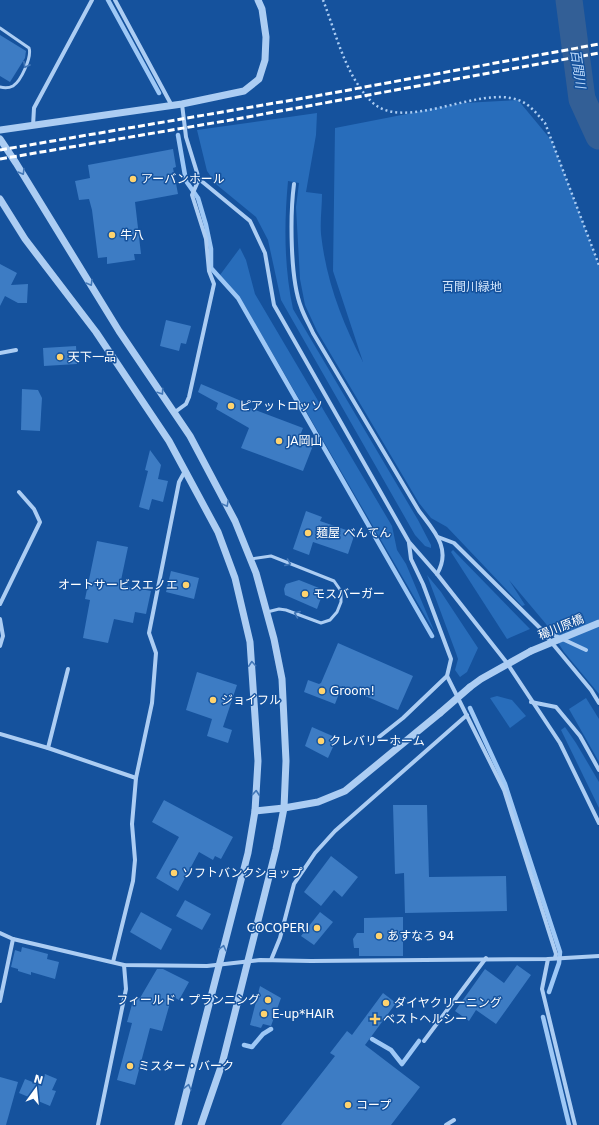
<svg xmlns="http://www.w3.org/2000/svg" width="599" height="1125" font-family="'DejaVu Sans','Noto Sans JP',sans-serif">
  <rect width="100%" height="100%" fill="#15529d"/>
  <g fill="#286dbb">
    <path d="M 518,100 L 552,141 L 599,265 L 599,694 L 564,652 L 546,624 L 509,580 L 525,605 L 522,606 L 447,527 L 431,518 L 419,503 L 317,331 L 305,305 L 300,279 L 296,207 L 299,183 L 288,181 C 284,224 284,267 293,309 L 418,520 L 431,545 L 431,548 L 425,546 L 415,535 L 281,300 L 268,240 L 256,217 L 217,185 L 207,171 L 197,130 L 317,113 L 316,135 L 306,192 L 322,194 C 322,207 320,221 321,234 C 326,280 342,322 363,362 L 333,271 L 335,128 L 463,103 Z"/>
    <path d="M 240,248 L 246,260 L 255,294 L 392,526 L 397,550 L 406,564 L 435,633 L 245,306 L 220,275 Z"/>
    <path d="M 453,550 L 530,629 L 507,639 L 451,552 Z"/>
    <path d="M 427,575 L 441,592 L 478,648 L 467,672 L 460,677 L 455,670 L 458,659 L 456,653 Z"/>
    <path d="M 497,696 L 512,700 L 526,716 L 510,728 L 490,698 Z"/>
    <path d="M 586,698 L 599,719 L 599,762 L 569,709 Z"/>
    <path d="M 565,727 L 576,743 L 599,782 L 599,808 L 561,730 Z"/>
  </g>
  <g fill="none" stroke-linecap="round" stroke-linejoin="round">
    <g stroke="#9ec8f6" stroke-width="4.5">
      <path d="M 108,0 L 159,93"/>
      <path d="M 178,135 L 186,181 L 198,198 L 206,225 L 211,249 L 211,268 L 238,298 L 432,636"/>
      <path d="M 470,708 L 505,784 L 560,952 L 559,963 L 549,992"/>
      <path d="M 543,1017 L 569,1125"/>
      <path d="M 372,1039 L 391,1050 L 402,1064 L 419,1041"/>
      <path d="M 244,1045 L 252,1047 L 263,1034 L 271,1029"/>
    </g>
    <path stroke="#335f96" stroke-width="27" d="M 569,0 L 582,99 L 599,136"/>
  </g>
  <g fill="#3d7cc4">
    <path d="M 0,35 L 26,51 L 25,58 L 10,82 L 0,76 Z"/>
    <path d="M 173,149 L 176,167 L 173,168 L 178,194 L 135,202 L 141,254 L 134,254 L 135,260 L 107,264 L 107,257 L 98,258 L 92,210 L 89,199 L 79,200 L 75,181 L 90,178 L 88,165 Z"/>
    <path d="M 0,264 L 17,273 L 11,285 L 28,284 L 27,303 L 18,303 L 5,296 L 0,306 Z"/>
    <path d="M 166,320 L 191,326 L 186,344 L 181,343 L 179,351 L 160,346 Z"/>
    <path d="M 76,346 L 77,364 L 44,366 L 43,348 Z"/>
    <path d="M 201,384 L 246,403 L 245,406 L 303,428 L 299,438 L 314,443 L 303,471 L 241,448 L 249,428 L 216,409 L 218,403 L 198,392 Z"/>
    <path d="M 22,389 L 38,390 L 42,398 L 40,431 L 21,430 Z"/>
    <path d="M 150,450 L 161,465 L 158,479 L 168,481 L 163,502 L 152,499 L 149,510 L 139,507 L 148,471 L 145,470 Z"/>
    <path d="M 306,511 L 322,517 L 320,521 L 355,533 L 348,554 L 313,542 L 309,555 L 293,549 Z"/>
    <path d="M 97,541 L 128,547 L 120,585 L 151,591 L 146,614 L 135,612 L 133,623 L 114,619 L 108,643 L 83,638 L 90,600 L 85,599 Z"/>
    <path d="M 171,571 L 199,578 L 194,599 L 166,592 Z"/>
    <path d="M 299,580 L 324,590 L 317,609 L 285,595 L 284,589 L 286,584 Z"/>
    <path d="M 338,643 L 413,676 L 398,710 L 342,686 L 335,704 L 304,692 L 308,680 L 319,684 L 321,683 Z"/>
    <path d="M 197,672 L 237,685 L 223,727 L 232,730 L 228,743 L 207,736 L 212,719 L 186,710 Z"/>
    <path d="M 312,727 L 337,738 L 328,758 L 305,746 Z"/>
    <path d="M 164,800 L 233,837 L 221,859 L 215,856 L 213,860 L 199,852 L 178,891 L 156,878 L 179,837 L 152,822 Z"/>
    <path d="M 393,805 L 427,805 L 429,877 L 506,876 L 507,911 L 405,913 L 404,873 L 395,874 Z"/>
    <path d="M 331,856 L 358,877 L 342,897 L 334,890 L 321,906 L 304,892 Z"/>
    <path d="M 185,900 L 211,914 L 202,930 L 176,916 Z"/>
    <path d="M 141,912 L 172,929 L 161,950 L 130,932 Z"/>
    <path d="M 320,912 L 333,922 L 314,945 L 301,936 Z"/>
    <path d="M 403,917 L 403,956 L 359,956 L 359,948 L 354,948 L 353,939 L 357,933 L 364,933 L 364,918 Z"/>
    <path d="M 22,947 L 48,954 L 47,959 L 59,962 L 55,979 L 31,972 L 31,975 L 18,971 L 18,969 L 11,967 L 15,950 L 21,952 Z"/>
    <path d="M 517,965 L 531,975 L 496,1024 L 476,1010 L 469,1021 L 455,1011 L 485,969 L 504,983 Z"/>
    <path d="M 157,969 L 163,969 L 189,982 L 179,1000 L 172,996 L 162,1031 L 150,1028 L 135,1085 L 117,1080 L 132,1023 L 127,1022 L 134,997 L 140,998 Z"/>
    <path d="M 260,986 L 281,998 L 271,1026 L 263,1024 L 261,1028 L 250,1025 Z"/>
    <path d="M 383,993 L 396,1003 L 365,1045 L 420,1087 L 391,1125 L 281,1125 L 335,1056 L 330,1053 L 347,1031 L 352,1035 Z"/>
    <path d="M 45,1074 L 57,1079 L 52,1090 L 56,1091 L 50,1106 L 19,1093 L 25,1079 L 40,1085 Z"/>
    <path d="M 0,1077 L 18,1082 L 6,1125 L 0,1125 Z"/>
  </g>
  <g fill="none" stroke-linecap="round" stroke-linejoin="round">
    <path stroke="#accdf3" stroke-width="2.5" stroke-dasharray="2 3" stroke-linecap="butt" d="M 323,0 C 336,33 345,75 371,101 C 402,134 479,85 518,100 C 530,104 537,114 545,123 L 599,265"/>
    <g stroke="#accdf3" stroke-width="3">
      <path d="M 0,28 L 29,48 C 32,57 21,81 13,86 C 9,88 4,88 0,87"/>
      <path d="M 251,559 L 271,556 L 334,581 L 341,591 L 341,602 L 337,612 L 330,620 L 321,623 L 286,610 L 279,609 L 267,612"/>
    </g>
    <g stroke="#accdf3" stroke-width="4">
      <path d="M 115,0 L 172,106"/>
      <path d="M 182,104 L 186,137 L 199,179 L 250,221 L 265,253 L 274,305 L 409,542 L 437,574 L 507,663 L 560,743 L 599,823"/>
      <path d="M 33,126 L 34,108 L 92,0"/>
      <path d="M 294,184 C 290,215 290,279 301,307 C 304,316 309,324 313,333 L 419,511 C 434,531 452,549 437,574"/>
      <path d="M 0,353 L 16,350"/>
      <path d="M 175,412 L 186,404 L 189,397 L 214,284 L 209,271 L 206,239 L 192,195 L 199,179"/>
      <path d="M 438,537 L 454,543 L 541,629 L 586,650"/>
      <path d="M 0,604 L 40,522 L 34,509 L 19,492"/>
      <path d="M 0,619 L 3,636 L 0,646"/>
      <path d="M 542,631 L 591,690 L 599,703"/>
      <path d="M 447,676 L 504,790 L 556,954 L 555,958"/>
      <path d="M 531,702 L 556,707 L 580,736 L 599,770"/>
      <path d="M 0,734 L 48,748 L 136,778"/>
      <path d="M 379,737 L 403,718 L 447,676 L 451,659 L 423,584 L 411,559 L 409,543"/>
      <path d="M 48,748 L 68,669"/>
      <path d="M 0,933 L 13,939 L 124,965 L 207,966 L 260,960 L 311,961 L 548,959 L 599,956"/>
      <path d="M 548,959 L 542,989 L 575,1125"/>
      <path d="M 271,960 L 280,938 L 294,884 L 315,853 L 335,831 L 467,715"/>
      <path d="M 113,962 L 133,881 L 135,860 L 132,824 L 136,778 L 152,703 L 156,653 L 149,633 L 179,482 L 185,471"/>
      <path d="M 0,1001 L 13,939"/>
      <path d="M 424,1041 L 486,958"/>
      <path d="M 98,1125 L 126,989 L 124,965"/>
      <path d="M 446,1125 L 454,1120"/>
    </g>
    <g stroke="#accdf3" stroke-width="7">
      <path d="M 0,130 L 182,104 L 244,91 L 259,79 L 265,60 L 266,37 L 262,9 L 258,0"/>
      <path d="M 0,139 L 16,163 L 119,331 L 190,436 L 235,521 L 256,573 L 274,639 L 282,679 L 286,761 L 284,808 L 276,849 L 222,1064 L 201,1125"/>
      <path d="M 0,199 L 25,239 L 96,332 L 169,441 L 218,532 L 235,578 L 250,642 L 258,761 L 255,811 L 248,853 L 178,1125"/>
      <path d="M 470,687 L 481,679 L 531,651"/>
      <path d="M 255,811 L 284,808 L 318,802 L 345,791 L 440,713"/>
    </g>
    <g stroke="#fff" stroke-width="3" stroke-dasharray="7 3" stroke-linecap="butt">
      <path d="M 0,150 L 316,96 L 599,44"/>
      <path d="M 0,159 L 231,120 L 599,53"/>
    </g>
    <g stroke="#accdf3" stroke-width="7">
      <path d="M 531,651 L 599,623"/>
      <path d="M 440,713 L 470,687"/>
    </g>
  </g>
  <defs><path id="oneway-chevron" d="M-2-3.5L2.5 0L-2 3.5" fill="none" stroke-width="1.6" stroke-linecap="round" stroke-linejoin="round"/></defs>
  <g stroke="#4277b7">
    <use href="#oneway-chevron" transform="translate(26 65) rotate(119)"/>
    <use href="#oneway-chevron" transform="translate(22 172) rotate(59)"/>
    <use href="#oneway-chevron" transform="translate(90 283) rotate(59)"/>
    <use href="#oneway-chevron" transform="translate(161 392) rotate(56)"/>
    <use href="#oneway-chevron" transform="translate(226 504) rotate(62)"/>
    <use href="#oneway-chevron" transform="translate(288 563) rotate(22)"/>
    <use href="#oneway-chevron" transform="translate(297 614) rotate(-158)"/>
    <use href="#oneway-chevron" transform="translate(252 664) rotate(-94)"/>
    <use href="#oneway-chevron" transform="translate(256 793) rotate(-86)"/>
    <use href="#oneway-chevron" transform="translate(223 948) rotate(-76)"/>
    <use href="#oneway-chevron" transform="translate(188 1087) rotate(-76)"/>
  </g>
  <g fill="#ffd36e" stroke="#15529d" stroke-width="1.5">
    <circle cx="133" cy="179" r="4"/>
    <circle cx="112" cy="235" r="4"/>
    <circle cx="60" cy="357" r="4"/>
    <circle cx="231" cy="406" r="4"/>
    <circle cx="279" cy="441" r="4"/>
    <circle cx="308" cy="533" r="4"/>
    <circle cx="186" cy="585" r="4"/>
    <circle cx="305" cy="594" r="4"/>
    <circle cx="322" cy="691" r="4"/>
    <circle cx="213" cy="700" r="4"/>
    <circle cx="321" cy="741" r="4"/>
    <circle cx="174" cy="873" r="4"/>
    <circle cx="317" cy="928" r="4"/>
    <circle cx="379" cy="936" r="4"/>
    <circle cx="268" cy="1000" r="4"/>
    <circle cx="386" cy="1003" r="4"/>
    <circle cx="264" cy="1014" r="4"/>
    <path d="M373 1013h4v4h4v4h-4v4h-4v-4h-4v-4h4z"/>
    <circle cx="130" cy="1066" r="4"/>
    <circle cx="348" cy="1105" r="4"/>
  </g>
  <g text-anchor="middle" dominant-baseline="central" stroke-width="3" stroke-linejoin="round" paint-order="stroke">
    <g font-size="12" fill="#fff" stroke="#15529d" text-anchor="start">
      <text x="141" y="179">アーバンホール</text>
      <text x="120" y="235">牛八</text>
      <text x="68" y="357">天下一品</text>
      <text x="239" y="406">ピアットロッソ</text>
      <text x="287" y="441">JA岡山</text>
      <text x="316" y="533">麺屋 べんてん</text>
      <text x="178" y="585" text-anchor="end">オートサービスエノエ</text>
      <text x="313" y="594">モスバーガー</text>
      <text x="330" y="691">Groom!</text>
      <text x="221" y="700">ジョイフル</text>
      <text x="329" y="741">クレバリーホーム</text>
      <text x="182" y="873">ソフトバンクショップ</text>
      <text x="309" y="928" text-anchor="end">COCOPERI</text>
      <text x="387" y="936">あすなろ 94</text>
      <text x="260" y="1000" text-anchor="end">フィールド・プランニング</text>
      <text x="394" y="1003">ダイヤクリーニング</text>
      <text x="272" y="1014">E-up*HAIR</text>
      <text x="383" y="1019">ベストヘルシー</text>
      <text x="138" y="1066">ミスター・バーク</text>
      <text x="356" y="1105">コープ</text>
    </g>
    <g font-size="12" fill="#d4e7fd" stroke="#15529d">
      <text x="472" y="287">百間川緑地</text>
    </g>
    <g font-size="12" fill="#fff" stroke="#15529d">
      <text transform="translate(561 627) rotate(-22)">穝川原橋</text>
    </g>
    <g font-size="13" font-style="italic" fill="#b9d7f9" stroke="#15529d">
      <text transform="translate(578 69) rotate(82)">百間川</text>
    </g>
  </g>
  <g transform="translate(36 1089) rotate(15)" stroke="#15529d" stroke-width="3" paint-order="stroke">
  <path d="M0-3L7 15L0 10L-7 15Z" fill="#ffffff"/>
  <text y="-6" font-size="11" font-weight="bold" text-anchor="middle" fill="#ffffff">N</text>
  </g>
</svg>
